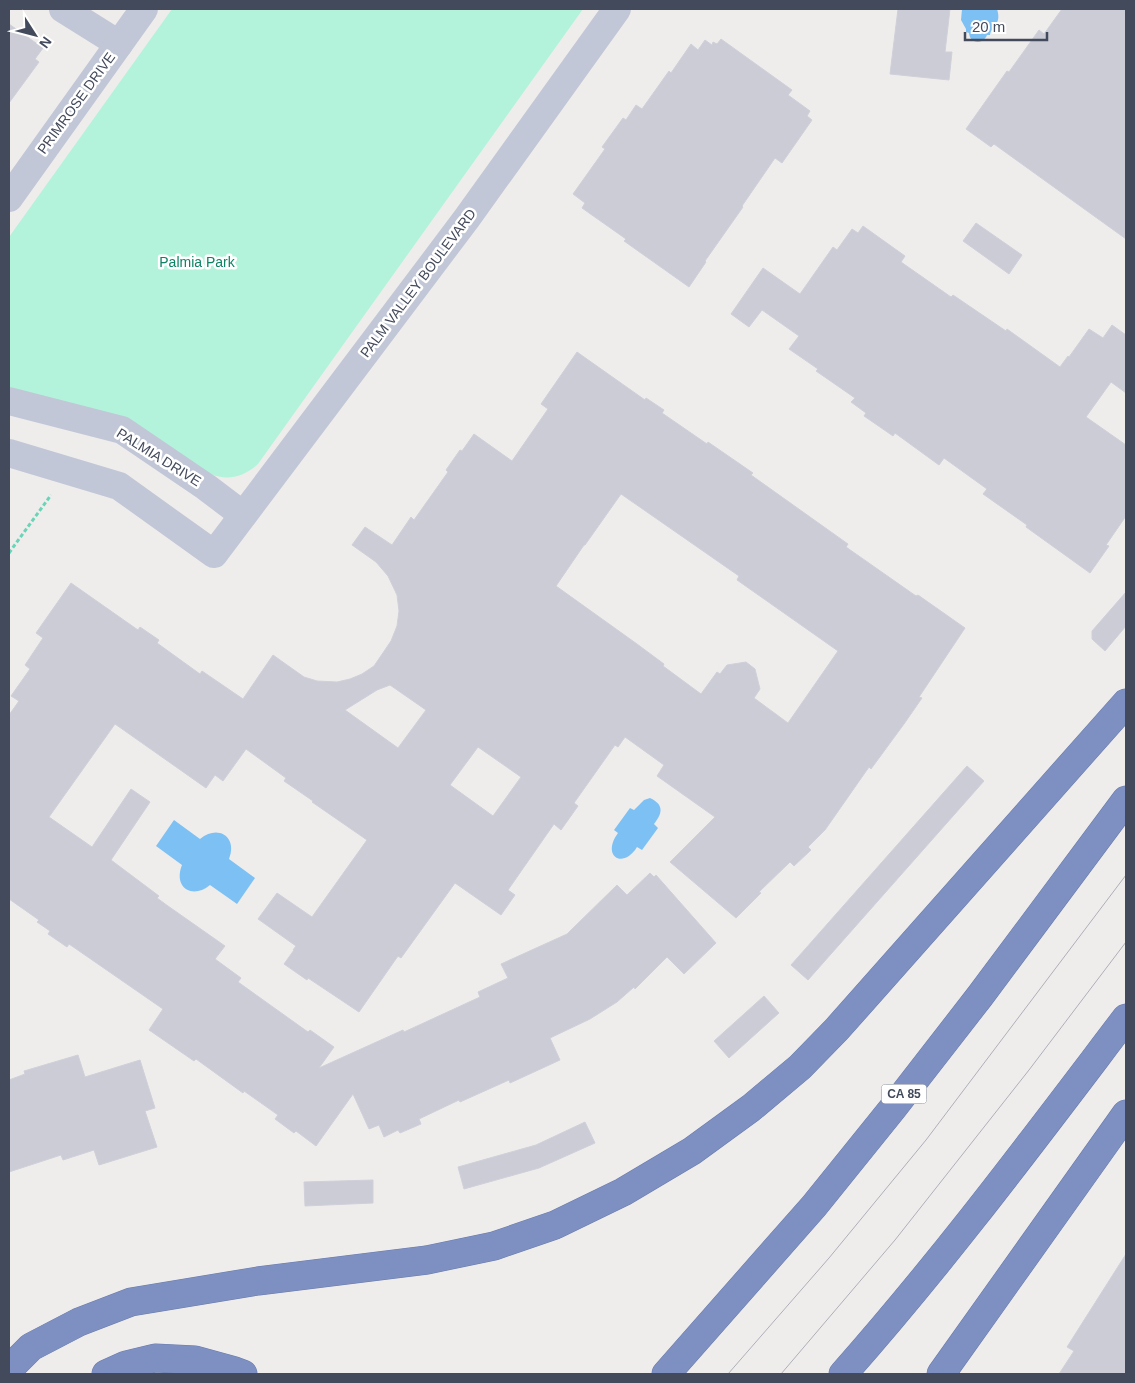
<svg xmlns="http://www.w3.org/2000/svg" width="1135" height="1383" font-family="Helvetica,sans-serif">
  <rect width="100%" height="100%" fill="#efedec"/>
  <path fill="#b4f3db" d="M 172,9 L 583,9 L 258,464 C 244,477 228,481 210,474 L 81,407 L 9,387 L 9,237 Z"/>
  <g fill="#7dc1f4">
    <path d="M 962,9 L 997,9 C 1002,25 992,24 990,35 L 987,35 C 983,45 970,44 969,33 L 966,32 L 966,29 L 961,20 Z"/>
    <path d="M 650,798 C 665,805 662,814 654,824 L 658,828 L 642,850 L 637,847 C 623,870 601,856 618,833 L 614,830 L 630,808 L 634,810 L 644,800 Z"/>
    <path d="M 174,820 L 200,839 C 218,824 238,837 229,859 L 255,878 L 237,904 L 210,885 C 192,900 173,887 182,865 L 156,846 Z"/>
  </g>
  <g fill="#cbccd5" stroke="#cfd0d9" fill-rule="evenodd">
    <path d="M 898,9 L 950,9 L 945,52 L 952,52 L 949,80 L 890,74 Z"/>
    <path d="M 1062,9 L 1126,9 L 1126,239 L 994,144 L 991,147 L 966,129 L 1007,71 L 1009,72 L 1039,30 L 1044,34 Z"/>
    <path d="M 9,24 L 43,48 L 35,59 L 39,62 L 9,103 Z"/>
    <path d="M 721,39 L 792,90 L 788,95 L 810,111 L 807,116 L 812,120 L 782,163 L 775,158 L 742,206 L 743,207 L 705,261 L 706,262 L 689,287 L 624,241 L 626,239 L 582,208 L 585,203 L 573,194 L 605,149 L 602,147 L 623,118 L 626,120 L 636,105 L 642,109 L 669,71 L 671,73 L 691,44 L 698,50 L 705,40 L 712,45 L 713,42 L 717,44 Z"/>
    <path d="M 976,223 L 1022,255 L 1009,274 L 963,241 Z"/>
    <path d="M 863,226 L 905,256 L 901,262 L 951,297 L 953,295 L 1006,331 L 1007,329 L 1060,367 L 1068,356 L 1069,357 L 1089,329 L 1103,338 L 1112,325 L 1126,335 L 1126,393 L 1111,382 L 1086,417 L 1126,445 L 1126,516 L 1106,545 L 1109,546 L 1090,573 L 1026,527 L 1027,525 L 983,494 L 987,489 L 944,458 L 939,465 L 895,433 L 893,436 L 864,416 L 866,413 L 851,402 L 855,398 L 816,371 L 818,369 L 789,349 L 799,336 L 762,310 L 749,327 L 731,314 L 763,268 L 800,294 L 833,247 L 837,250 L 852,229 L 858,233 Z"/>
    <path d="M 577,352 L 645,400 L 646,398 L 664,410 L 662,413 L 707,444 L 708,442 L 753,473 L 751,475 L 848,544 L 846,547 L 916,596 L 918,595 L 965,628 L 919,697 L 922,698 L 904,724 L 871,769 L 869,767 L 825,830 L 808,847 L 811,850 L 794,866 L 790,862 L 759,892 L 761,893 L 736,918 L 670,862 L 715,817 L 657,776 L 664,765 L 625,737 L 618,747 L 615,745 L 574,803 L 578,806 L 561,830 L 554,824 L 508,890 L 515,895 L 501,915 L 455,883 L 401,958 L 398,956 L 359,1012 L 308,978 L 307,980 L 284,964 L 294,950 L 293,950 L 296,946 L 258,919 L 277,893 L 312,917 L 367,840 L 312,802 L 313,801 L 284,781 L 286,778 L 246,749 L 223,781 L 215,775 L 206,788 L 115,724 L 49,817 L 92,847 L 131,789 L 150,802 L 111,860 L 159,896 L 157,898 L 168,906 L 225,946 L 215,959 L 241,978 L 238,982 L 308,1032 L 310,1030 L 334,1047 L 319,1068 L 403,1030 L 404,1032 L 480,997 L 478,992 L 508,978 L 501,964 L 567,934 L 617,885 L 627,895 L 650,873 L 654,877 L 656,875 L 716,943 L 684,974 L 667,957 L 635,989 L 634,987 L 617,1002 L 590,1019 L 550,1038 L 560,1060 L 510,1083 L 509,1080 L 460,1102 L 459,1100 L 419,1119 L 421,1124 L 400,1133 L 398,1130 L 384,1137 L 379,1125 L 369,1129 L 353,1094 L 316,1146 L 296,1131 L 294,1133 L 275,1119 L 278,1115 L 244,1091 L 243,1093 L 196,1059 L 194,1061 L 149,1030 L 163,1009 L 69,944 L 67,947 L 48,934 L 50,931 L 37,922 L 39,920 L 9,899 L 9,715 L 19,701 L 11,696 L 30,669 L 25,665 L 43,638 L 36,633 L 71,583 L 138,630 L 140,627 L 159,640 L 157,643 L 200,674 L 202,671 L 243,699 L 273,655 L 304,677 L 317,681 L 337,682 L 350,679 L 362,674 L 374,666 L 391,641 L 397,626 L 399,611 L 397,595 L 388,576 L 376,562 L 352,545 L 365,527 L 392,545 L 411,517 L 414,520 L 448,472 L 446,470 L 460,450 L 462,451 L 474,434 L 512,461 L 548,409 L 541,404 ZM 621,494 L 739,576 L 737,580 L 838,651 L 788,723 L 754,698 L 760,689 L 755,669 L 746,662 L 727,665 L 720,674 L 717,672 L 701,694 L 663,666 L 664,664 L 637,644 L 556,586 L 584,545 L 585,545 ZM 390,685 L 426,710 L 398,748 L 345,710 L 377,690 ZM 478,747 L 521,777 L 493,816 L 450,785 Z"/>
    <path d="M 1126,592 L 1126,626 L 1105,651 L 1092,639 L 1092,631 Z"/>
    <path d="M 967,766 L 984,781 L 808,980 L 791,965 Z"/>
    <path d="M 764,996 L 779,1013 L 729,1058 L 714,1041 Z"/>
    <path d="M 78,1055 L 85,1077 L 140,1060 L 155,1108 L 145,1111 L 157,1147 L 99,1165 L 94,1150 L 63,1160 L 61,1155 L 9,1172 L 9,1080 L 25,1074 L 24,1071 Z"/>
    <path d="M 585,1122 L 595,1143 L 539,1168 L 464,1189 L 458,1167 L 536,1145 Z"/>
    <path d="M 373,1180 L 373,1203 L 305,1206 L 304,1182 Z"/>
    <path d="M 1126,1254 L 1126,1374 L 1059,1374 L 1074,1351 L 1067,1347 Z"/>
  </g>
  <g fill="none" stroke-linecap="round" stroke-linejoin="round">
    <defs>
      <g id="highway">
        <path d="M 9,1369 L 31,1347 L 79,1322 L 131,1302 L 258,1281 L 427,1260 L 494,1246 L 555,1225 L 623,1192 L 692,1151 L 751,1108 L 800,1067 L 837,1029 L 1126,703"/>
        <path d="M 106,1374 L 126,1365 L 155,1358 L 195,1360 L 235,1371 L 243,1374"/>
        <path d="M 666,1374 L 814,1206 L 893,1108 L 980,996 L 1126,800"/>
        <path d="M 843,1374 C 944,1260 1034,1139 1126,1018"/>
        <path d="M 941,1374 L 1126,1114"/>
      </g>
    </defs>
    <use href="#highway" stroke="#697bad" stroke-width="29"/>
    <path stroke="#69d4b7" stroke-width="3" stroke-dasharray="4 2.5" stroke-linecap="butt" d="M 9,553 L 51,495"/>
    <g stroke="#c1c7d6" stroke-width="28">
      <path d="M 63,9 L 119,44"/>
      <path d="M 9,198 L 144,9"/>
      <path d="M 9,401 L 122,430 L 206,487 L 243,515"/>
      <path d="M 9,453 L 119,486 L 214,554 L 467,218 L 617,9"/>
    </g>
    <use href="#highway" stroke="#7e90c1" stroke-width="28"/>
    <g stroke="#aeafb8" stroke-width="1">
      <path d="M 728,1374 L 829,1258 L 926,1140 L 1126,875"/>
      <path d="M 781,1374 L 895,1240 L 1029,1070 L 1126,942"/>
    </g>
  </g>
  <g text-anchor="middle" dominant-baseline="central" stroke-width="5" stroke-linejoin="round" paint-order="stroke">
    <rect fill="#fff" stroke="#7b808c" stroke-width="1" x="881.5" y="1084.5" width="45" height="19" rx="4"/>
    <g font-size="12" font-weight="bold" fill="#434a5b">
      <text x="904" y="1094">CA 85</text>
    </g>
    <g font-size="14" fill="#434a5b" stroke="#fff">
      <text transform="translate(76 103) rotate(-54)">PRIMROSE DRIVE</text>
      <text transform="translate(418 283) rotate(-53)">PALM VALLEY BOULEVARD</text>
      <text transform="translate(159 457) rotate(32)">PALMIA DRIVE</text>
    </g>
    <g font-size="14" fill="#0d8363" stroke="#fff">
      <text x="197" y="262">Palmia Park</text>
    </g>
  </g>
  <rect width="1135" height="1383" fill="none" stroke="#434a5b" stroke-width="20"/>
  <g transform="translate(35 35) rotate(126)" stroke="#ffffff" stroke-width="4" paint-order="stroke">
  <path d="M0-4L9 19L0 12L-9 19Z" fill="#434a5b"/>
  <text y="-8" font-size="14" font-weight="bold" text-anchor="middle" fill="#434a5b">N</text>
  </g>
  <path d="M965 32v8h82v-8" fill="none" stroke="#434a5b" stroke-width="2.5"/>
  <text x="972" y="32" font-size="15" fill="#434a5b" stroke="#ffffff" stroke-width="4" paint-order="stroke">20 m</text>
</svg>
